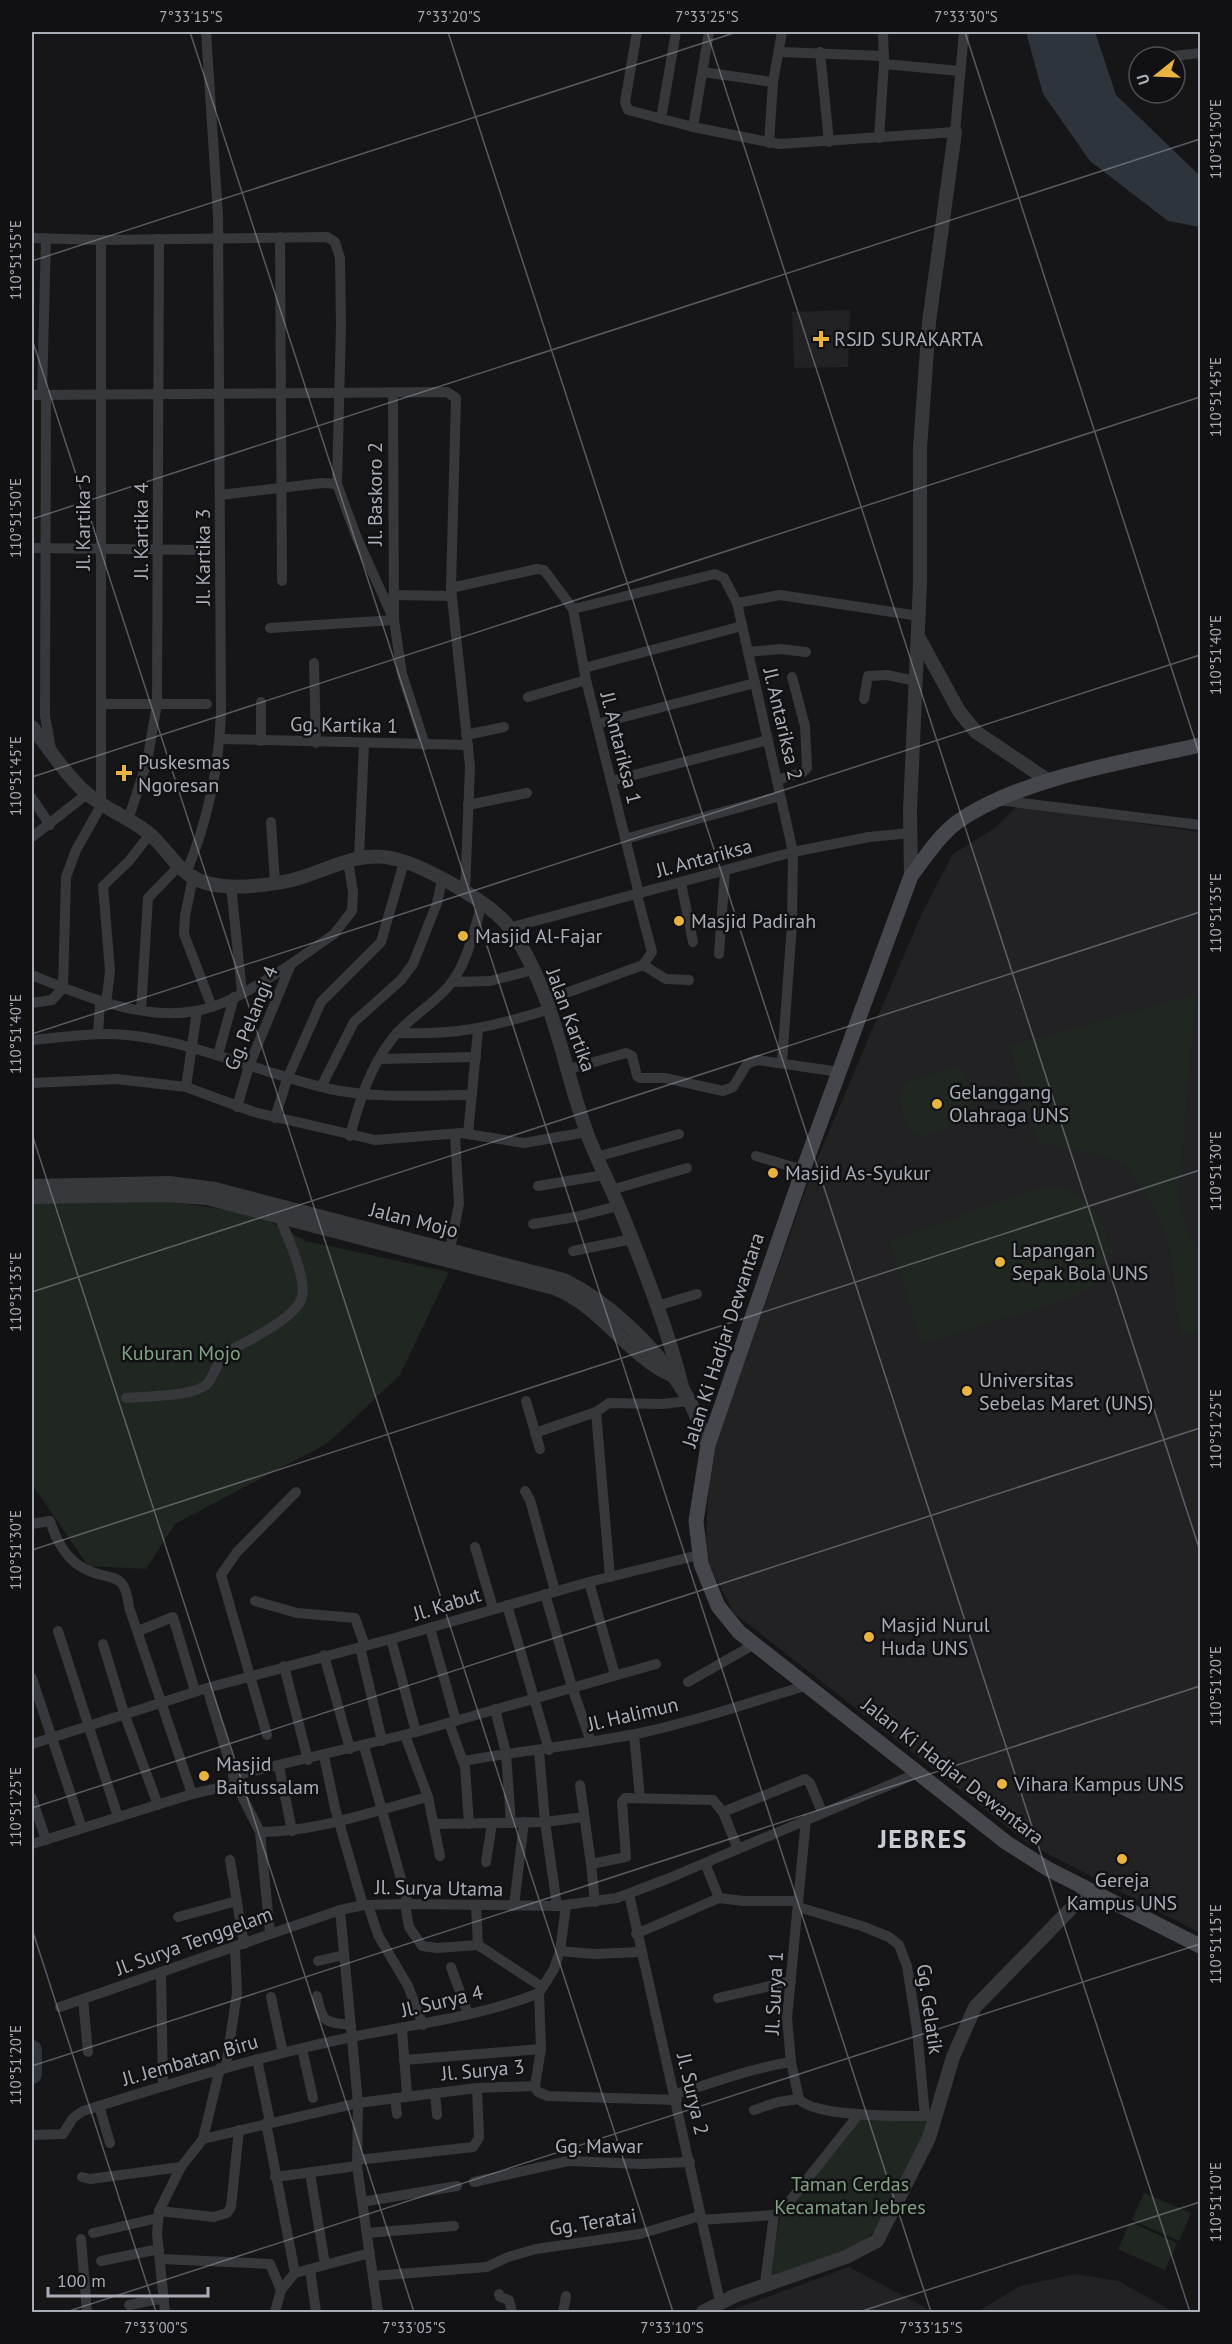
<svg xmlns="http://www.w3.org/2000/svg" width="1232" height="2344" font-family="'PT Sans',sans-serif">
  <rect width="100%" height="100%" fill="#161618"/>
  <g fill="#222225">
    <path d="M 850,310 L 848,367 L 794,368 L 792,312 Z"/>
    <path d="M 1017,806 L 1200,832 L 1200,1933 L 1029,1844 L 734,1613 L 705,1558 L 710,1459 L 813,1169 L 921,915 L 953,854 L 995,828 Z"/>
    <path d="M 849,2267 L 934,2312 L 728,2312 L 735,2309 Z"/>
    <path d="M 1075,2274 L 1118,2281 L 1174,2312 L 977,2312 L 1020,2286 Z"/>
  </g>
  <g fill="#202721">
    <path d="M 1196,994 L 1179,1191 L 1182,1216 L 1200,1256 L 1200,1332 L 1180,1335 L 1169,1243 L 1150,1201 L 1125,1164 L 1096,1154 L 1038,1142 L 1010,1046 Z"/>
    <path d="M 955,1066 L 962,1069 L 976,1111 L 974,1118 L 921,1137 C 905,1133 903,1111 898,1097 L 907,1082 Z"/>
    <path d="M 1060,1186 C 1114,1208 1130,1276 1068,1299 L 922,1344 L 889,1241 L 1035,1189 Z"/>
    <path d="M 32,1197 L 140,1198 L 223,1209 L 265,1219 L 306,1241 L 449,1272 L 400,1375 L 328,1443 L 175,1524 L 146,1569 L 88,1566 L 32,1484 Z"/>
    <path d="M 860,2115 L 931,2121 C 915,2153 891,2219 865,2240 C 839,2262 799,2270 768,2281 L 780,2218 Z"/>
    <path d="M 1144,2193 L 1191,2213 L 1179,2241 L 1132,2220 Z"/>
    <path d="M 1130,2222 L 1177,2243 L 1165,2270 L 1118,2249 Z"/>
  </g>
  <path fill="#2d343b" d="M 1026,32 L 1095,32 L 1116,95 L 1200,176 L 1200,227 L 1168,221 L 1090,161 L 1043,94 Z"/>
  <g fill="none" stroke-linecap="round" stroke-linejoin="round">
    <path stroke="#2d343b" stroke-width="20" d="M 32,2050 L 32,2074"/>
    <g stroke="#37383c" stroke-width="10">
      <path d="M 637,32 L 625,102 L 628,110 L 693,127 L 779,144 L 955,132 L 964,32"/>
      <path d="M 780,52 L 884,56"/>
      <path d="M 820,52 L 829,142"/>
      <path d="M 1165,57 L 1200,53"/>
      <path d="M 884,64 L 960,71"/>
      <path d="M 703,72 L 773,82"/>
      <path d="M 661,119 L 676,32"/>
      <path d="M 693,127 L 709,32"/>
      <path d="M 879,138 L 884,64 L 883,32"/>
      <path d="M 769,143 L 773,82 L 782,32"/>
      <path d="M 280,237 L 282,581"/>
      <path d="M 32,238 L 101,240 L 327,237 L 335,242 L 340,258 L 341,326 L 337,484 L 357,538 L 394,620 L 270,628"/>
      <path d="M 101,240 L 101,804"/>
      <path d="M 393,393 L 394,620 L 402,674 L 425,745"/>
      <path d="M 32,395 L 447,392 L 456,398 L 451,588 L 470,767 L 465,892"/>
      <path d="M 42,395 L 46,238"/>
      <path d="M 46,395 L 45,716 L 51,749"/>
      <path d="M 220,495 L 322,483 L 337,484"/>
      <path d="M 32,548 L 202,550"/>
      <path d="M 451,588 L 537,569 L 544,570 L 573,609 L 586,680 L 639,894"/>
      <path d="M 393,595 L 452,596"/>
      <path d="M 737,603 L 780,595 L 919,616"/>
      <path d="M 573,609 L 715,574 L 724,578 L 737,603 L 793,852 L 792,924 L 782,1062"/>
      <path d="M 748,652 L 781,649 L 806,652"/>
      <path d="M 314,663 L 316,743"/>
      <path d="M 584,668 L 742,626"/>
      <path d="M 528,697 L 586,680"/>
      <path d="M 864,699 L 868,676 L 887,675 L 916,681"/>
      <path d="M 261,702 L 261,741"/>
      <path d="M 102,704 L 207,704"/>
      <path d="M 597,724 L 755,683"/>
      <path d="M 466,735 L 504,727"/>
      <path d="M 220,739 L 468,745"/>
      <path d="M 777,780 L 803,772 L 807,768 L 805,726 L 792,677"/>
      <path d="M 611,781 L 768,740"/>
      <path d="M 32,798 L 50,825"/>
      <path d="M 997,800 L 1200,825"/>
      <path d="M 468,805 L 527,793"/>
      <path d="M 128,820 L 147,762 L 157,704 L 159,239"/>
      <path d="M 271,822 L 275,883"/>
      <path d="M 32,837 L 87,794"/>
      <path d="M 625,839 L 780,796"/>
      <path d="M 359,858 L 364,744"/>
      <path d="M 186,873 C 207,824 219,767 221,714 L 218,216 L 206,32"/>
      <path d="M 193,877 L 185,916 L 184,934 L 212,1007"/>
      <path d="M 681,883 L 693,942"/>
      <path d="M 231,885 L 242,993"/>
      <path d="M 637,895 L 652,952 L 643,965"/>
      <path d="M 509,928 L 793,852 L 869,837 L 910,833"/>
      <path d="M 719,954 L 725,871"/>
      <path d="M 643,965 L 666,979 L 689,980"/>
      <path d="M 32,975 C 81,995 141,1021 196,1011 C 230,1005 262,982 290,965"/>
      <path d="M 452,982 L 490,981 L 533,970"/>
      <path d="M 547,1000 L 643,965"/>
      <path d="M 32,1003 L 52,1000 L 63,988 L 66,877 L 76,850 L 102,804"/>
      <path d="M 106,1004 L 110,971 L 103,886 L 129,861 L 150,834"/>
      <path d="M 141,1010 L 148,898 L 179,866"/>
      <path d="M 397,1033 C 458,1035 492,1027 550,1009"/>
      <path d="M 98,1034 L 100,1003"/>
      <path d="M 32,1040 C 63,1037 96,1032 127,1035 C 197,1042 262,1074 330,1089 C 376,1099 425,1095 472,1095"/>
      <path d="M 218,1055 L 234,997"/>
      <path d="M 380,1059 L 476,1057"/>
      <path d="M 569,1069 L 626,1053 L 632,1056 L 637,1076 L 640,1078 L 665,1078 L 723,1091 L 733,1087 L 747,1064 L 757,1060 L 840,1072"/>
      <path d="M 32,1083 L 117,1079 L 186,1087 L 254,1112 L 375,1140 L 461,1133 L 524,1143 L 587,1132"/>
      <path d="M 186,1087 L 197,1011"/>
      <path d="M 321,1087 L 354,1022 L 401,980 L 413,964 L 437,903 L 442,880"/>
      <path d="M 237,1107 L 249,1066 L 291,964 L 334,934 L 352,911 L 353,892 L 348,861"/>
      <path d="M 275,1118 L 287,1079 L 321,1002 L 381,942 L 404,862"/>
      <path d="M 468,1134 L 478,1030"/>
      <path d="M 350,1136 C 359,1102 370,1067 392,1039 C 407,1019 430,1007 447,988 C 467,966 474,931 482,903"/>
      <path d="M 756,1156 L 803,1170"/>
      <path d="M 596,1157 L 679,1134"/>
      <path d="M 538,1186 L 604,1175"/>
      <path d="M 611,1190 L 687,1168"/>
      <path d="M 533,1224 L 575,1217 L 618,1206"/>
      <path d="M 450,1249 L 459,1204 L 455,1134"/>
      <path d="M 573,1251 L 632,1239"/>
      <path d="M 657,1306 L 697,1294"/>
      <path d="M 126,1398 C 146,1396 190,1397 206,1385 C 214,1378 216,1362 226,1353 C 246,1341 296,1319 302,1297 C 307,1279 287,1236 280,1218"/>
      <path d="M 526,1401 L 540,1449"/>
      <path d="M 596,1412 L 610,1577"/>
      <path d="M 535,1433 L 596,1412 L 609,1403 L 662,1404 L 689,1401"/>
      <path d="M 525,1491 L 530,1500 L 555,1591"/>
      <path d="M 32,1524 L 50,1521 C 56,1540 67,1560 85,1569 C 111,1582 125,1569 129,1607 L 192,1794"/>
      <path d="M 475,1547 L 493,1608"/>
      <path d="M 589,1582 L 615,1675"/>
      <path d="M 545,1594 L 572,1687 L 591,1742"/>
      <path d="M 255,1601 L 297,1613 L 355,1618 L 365,1646"/>
      <path d="M 507,1605 L 549,1750"/>
      <path d="M 430,1628 L 456,1721"/>
      <path d="M 58,1631 L 118,1817"/>
      <path d="M 138,1631 L 173,1617 L 195,1691"/>
      <path d="M 391,1639 L 416,1732"/>
      <path d="M 103,1644 L 124,1713 L 158,1805"/>
      <path d="M 360,1647 L 382,1741"/>
      <path d="M 324,1655 L 350,1749"/>
      <path d="M 284,1666 L 308,1760"/>
      <path d="M 32,1678 L 82,1828"/>
      <path d="M 688,1682 L 753,1645"/>
      <path d="M 207,1688 L 236,1784 L 260,1832 L 270,1933"/>
      <path d="M 495,1709 L 506,1753 L 511,1823"/>
      <path d="M 449,1723 L 465,1767 L 469,1824"/>
      <path d="M 634,1734 L 640,1798"/>
      <path d="M 267,1735 L 221,1575 L 237,1552 L 296,1492"/>
      <path d="M 405,1735 L 428,1797 L 440,1856"/>
      <path d="M 32,1744 L 207,1688 L 391,1639 L 589,1582 L 699,1555"/>
      <path d="M 364,1746 L 408,1904"/>
      <path d="M 539,1751 L 545,1822 L 557,1906"/>
      <path d="M 324,1756 L 335,1808 L 363,1905"/>
      <path d="M 463,1761 C 524,1750 584,1745 645,1732 C 700,1720 754,1701 808,1685"/>
      <path d="M 279,1766 L 292,1831"/>
      <path d="M 233,1776 L 416,1732 L 656,1664"/>
      <path d="M 580,1785 L 591,1864 L 626,1857 L 622,1802 L 625,1798 L 713,1800 L 723,1812 L 738,1849"/>
      <path d="M 32,1798 L 46,1840"/>
      <path d="M 723,1812 L 805,1779 L 810,1783 L 822,1812"/>
      <path d="M 806,1819 L 787,2018 L 791,2062 L 799,2099 C 815,2118 910,2116 937,2116"/>
      <path d="M 434,1824 L 545,1822 L 584,1817"/>
      <path d="M 260,1832 C 318,1832 372,1811 428,1797"/>
      <path d="M 32,1844 L 192,1794 L 236,1784"/>
      <path d="M 230,1860 L 244,1944"/>
      <path d="M 486,1862 L 492,1823"/>
      <path d="M 705,1863 L 719,1898"/>
      <path d="M 591,1864 L 595,1902"/>
      <path d="M 629,1894 L 720,2302"/>
      <path d="M 405,1904 L 409,1927 L 422,1946 L 437,1948 L 478,1945"/>
      <path d="M 368,1905 L 378,1935 L 408,1986 L 423,2025"/>
      <path d="M 476,1906 L 478,1945"/>
      <path d="M 514,1906 L 524,1822"/>
      <path d="M 798,1907 L 862,1926 L 889,1937 L 899,1945 L 907,1966 L 917,2030 L 925,2116"/>
      <path d="M 178,1917 L 237,1901"/>
      <path d="M 636,1934 L 719,1898 L 743,1901 L 798,1901"/>
      <path d="M 478,1945 L 542,1987"/>
      <path d="M 560,1951 L 594,1954 L 640,1952"/>
      <path d="M 318,1961 L 344,1955"/>
      <path d="M 451,1967 L 468,2014"/>
      <path d="M 161,1973 L 163,2086"/>
      <path d="M 317,1996 C 322,2023 325,2022 351,2025"/>
      <path d="M 271,1997 L 283,2053"/>
      <path d="M 718,1998 L 791,1981"/>
      <path d="M 83,1999 L 88,2052"/>
      <path d="M 60,2007 L 340,1910"/>
      <path d="M 402,2029 L 407,2094"/>
      <path d="M 302,2049 L 313,2098"/>
      <path d="M 257,2059 L 270,2122"/>
      <path d="M 404,2060 L 541,2049"/>
      <path d="M 226,2066 L 237,1993 L 235,1948"/>
      <path d="M 534,2086 L 538,2092 L 548,2096 L 677,2100"/>
      <path d="M 435,2093 L 437,2115"/>
      <path d="M 675,2094 C 714,2083 751,2068 791,2062"/>
      <path d="M 395,2098 L 397,2114"/>
      <path d="M 99,2106 L 110,2143"/>
      <path d="M 754,2110 L 778,2102 L 799,2099"/>
      <path d="M 266,2123 L 295,2273"/>
      <path d="M 32,2135 L 63,2134 L 73,2118 L 83,2111 C 172,2083 260,2056 352,2037 C 414,2024 479,2017 539,1993"/>
      <path d="M 203,2139 L 358,2103 L 477,2088 L 535,2086 L 541,2049 L 539,1993 L 554,1969 L 560,1951 L 566,1906"/>
      <path d="M 358,2160 L 473,2147 L 479,2138 L 477,2088"/>
      <path d="M 310,2173 L 325,2264"/>
      <path d="M 82,2177 L 90,2179 L 181,2167"/>
      <path d="M 275,2177 L 357,2166"/>
      <path d="M 474,2182 L 568,2161 L 641,2164 L 690,2162"/>
      <path d="M 362,2202 L 457,2186"/>
      <path d="M 159,2211 L 214,2217 L 227,2213 L 231,2207 L 239,2130"/>
      <path d="M 701,2220 L 774,2215"/>
      <path d="M 93,2233 L 158,2218"/>
      <path d="M 367,2233 L 454,2226"/>
      <path d="M 81,2239 L 87,2312"/>
      <path d="M 161,2259 L 270,2264 L 281,2290"/>
      <path d="M 101,2261 L 159,2249"/>
      <path d="M 310,2269 L 316,2312"/>
      <path d="M 373,2276 L 487,2267 L 508,2257 L 536,2249 L 640,2234 L 700,2216"/>
      <path d="M 765,2283 L 774,2215 L 789,2202 L 859,2114"/>
      <path d="M 499,2294 L 500,2297 L 509,2300 L 512,2312"/>
      <path d="M 129,2305 L 164,2298"/>
      <path d="M 165,2312 L 157,2234 L 159,2211 L 181,2167 L 203,2139 L 220,2068"/>
      <path d="M 275,2312 L 281,2290 L 295,2273 L 370,2253"/>
      <path d="M 378,2312 L 357,2166 L 358,2103 L 340,1910 L 364,1905 L 408,1904 L 557,1906 L 617,1898 L 667,1879 L 918,1773"/>
      <path d="M 563,2312 L 566,2296"/>
    </g>
    <g stroke="#37383c" stroke-width="14">
      <path d="M 919,638 L 959,711 L 976,732 L 1049,781"/>
      <path d="M 32,727 C 49,748 69,780 90,796 C 109,811 134,820 152,836 C 168,851 178,871 198,880 C 223,891 262,886 288,881 C 322,874 355,850 391,858 C 422,864 490,902 509,927 C 554,990 562,1065 588,1136 C 598,1162 611,1187 622,1214 C 645,1271 668,1330 683,1390"/>
      <path d="M 911,876 L 910,811 L 920,583 L 920,448 L 929,322 L 955,132"/>
      <path d="M 32,1186 L 169,1183 L 215,1189 L 564,1280 C 611,1303 655,1347 683,1390 C 694,1406 700,1427 708,1445"/>
      <path d="M 32,1197 L 164,1195 L 207,1198 L 554,1288 C 601,1306 627,1355 671,1375"/>
      <path d="M 703,2312 L 734,2296 L 846,2257 L 877,2241 L 929,2138 L 953,2057 L 975,2007 L 1089,1890"/>
    </g>
    <path stroke="#45474c" stroke-width="15" d="M 1200,745 C 1126,762 1018,778 956,823 C 938,837 925,858 911,876 L 803,1170 L 708,1445 L 696,1521 L 701,1564 L 718,1606 L 739,1632 L 1007,1843 L 1048,1869 L 1200,1946"/>
  </g>
  <path fill="none" stroke="#a9adb7" stroke-width="1.5" stroke-opacity="0.45" d="M 190,32 L 931,2312M 448,32 L 1190,2312M 707,32 L 1200,1551M 965,32 L 1200,756M 32,261 L 737,32M 32,339 L 673,2312M 32,519 L 1200,139M 32,777 L 1200,397M 32,1034 L 1200,655M 32,1134 L 414,2312M 32,1292 L 1200,912M 32,1550 L 1200,1170M 32,1808 L 1200,1428M 32,1929 L 156,2312M 32,2066 L 1200,1686M 66,2312 L 1200,1944M 859,2312 L 1200,2202"/>
  <g fill="#e8b33e" stroke="#111113" stroke-width="2">
    <path d="M818 330h6v6h6v6h-6v6h-6v-6h-6v-6h6z"/>
    <path d="M121 764h6v6h6v6h-6v6h-6v-6h-6v-6h6z"/>
    <circle cx="679" cy="921" r="6"/>
    <circle cx="463" cy="936" r="6"/>
    <circle cx="937" cy="1104" r="6"/>
    <circle cx="773" cy="1173" r="6"/>
    <circle cx="1000" cy="1262" r="6"/>
    <circle cx="967" cy="1391" r="6"/>
    <circle cx="869" cy="1637" r="6"/>
    <circle cx="204" cy="1776" r="6"/>
    <circle cx="1002" cy="1784" r="6"/>
    <circle cx="1122" cy="1859" r="6"/>
  </g>
  <g text-anchor="middle" dominant-baseline="central" stroke-width="5" stroke-linejoin="round" paint-order="stroke">
    <g font-size="20" fill="#a9adb7" stroke="#111113" text-anchor="start">
      <text x="834" y="339">RSJD SURAKARTA</text>
      <text x="138" y="762">Puskesmas<tspan x="138" dy="23">Ngoresan</tspan></text>
      <text x="691" y="921">Masjid Padirah</text>
      <text x="475" y="936">Masjid Al-Fajar</text>
      <text x="949" y="1092">Gelanggang<tspan x="949" dy="23">Olahraga UNS</tspan></text>
      <text x="785" y="1173">Masjid As-Syukur</text>
      <text x="1012" y="1250">Lapangan<tspan x="1012" dy="23">Sepak Bola UNS</tspan></text>
      <text x="979" y="1380">Universitas<tspan x="979" dy="23">Sebelas Maret (UNS)</tspan></text>
      <text x="881" y="1625">Masjid Nurul<tspan x="881" dy="23">Huda UNS</tspan></text>
      <text x="216" y="1764">Masjid<tspan x="216" dy="23">Baitussalam</tspan></text>
      <text x="1014" y="1784">Vihara Kampus UNS</text>
      <text x="1122" y="1880" text-anchor="middle">Gereja<tspan x="1122" dy="23">Kampus UNS</tspan></text>
    </g>
    <g font-size="20" fill="#a9adb7" stroke="#111113">
      <text transform="translate(375 494) rotate(-90)">Jl. Baskoro 2</text>
      <text transform="translate(83 522) rotate(-90)">Jl. Kartika 5</text>
      <text transform="translate(141 531) rotate(-90)">Jl. Kartika 4</text>
      <text transform="translate(203 557) rotate(-90)">Jl. Kartika 3</text>
      <text transform="translate(783 724) rotate(77)">Jl. Antariksa 2</text>
      <text transform="translate(344 725) rotate(1)">Gg. Kartika 1</text>
      <text transform="translate(621 748) rotate(76)">Jl. Antariksa 1</text>
      <text transform="translate(704 858) rotate(-15)">Jl. Antariksa</text>
      <text transform="translate(251 1018) rotate(-68)">Gg. Pelangi 4</text>
      <text transform="translate(571 1020) rotate(70)">Jalan Kartika</text>
      <text transform="translate(414 1220) rotate(14)">Jalan Mojo</text>
      <text transform="translate(723 1340) rotate(-72)">Jalan Ki Hadjar Dewantara</text>
      <text transform="translate(447 1604) rotate(-17)">Jl. Kabut</text>
      <text transform="translate(633 1714) rotate(-13)">Jl. Halimun</text>
      <text transform="translate(953 1771) rotate(38)">Jalan Ki Hadjar Dewantara</text>
      <text transform="translate(439 1888) rotate(1)">Jl. Surya Utama</text>
      <text transform="translate(194 1941) rotate(-20)">Jl. Surya Tenggelam</text>
      <text transform="translate(774 1993) rotate(-87)">Jl. Surya 1</text>
      <text transform="translate(442 2001) rotate(-13)">Jl. Surya 4</text>
      <text transform="translate(930 2009) rotate(82)">Gg. Gelatik</text>
      <text transform="translate(190 2060) rotate(-16)">Jl. Jembatan Biru</text>
      <text transform="translate(483 2070) rotate(-5)">Jl. Surya 3</text>
      <text transform="translate(693 2094) rotate(77)">Jl. Surya 2</text>
      <text x="599" y="2146">Gg. Mawar</text>
      <text transform="translate(593 2222) rotate(-9)">Gg. Teratai</text>
    </g>
    <g font-size="20" fill="#81a183" stroke="#111113">
      <text x="181" y="1353">Kuburan Mojo</text>
      <text x="850" y="2184">Taman Cerdas<tspan x="850" dy="23">Kecamatan Jebres</tspan></text>
    </g>
    <g font-size="26" font-weight="bold" letter-spacing="1.5" fill="#c9ccd3" stroke="#111113">
      <text x="923" y="1838">JEBRES</text>
    </g>
  </g>
  <rect width="1232" height="2344" fill="none" stroke="#111113" stroke-width="66"/>
  <g transform="translate(1157 75) rotate(252)"><circle r="28" fill="#111113" stroke="#4e4f55" stroke-width="1.5"/>
  <path d="M0-4.5L10 22L0 15L-10 22Z" fill="#e8b33e"/>
  <text y="-9" font-size="16" font-weight="bold" text-anchor="middle" fill="#a9adb7">U</text>
  </g>
  <path d="M48 2287v9h160v-9" fill="none" stroke="#a9adb7" stroke-width="3"/>
  <text x="57" y="2287" font-size="18" fill="#a9adb7" stroke="#111113" stroke-width="4.5" paint-order="stroke">100 m</text>
  <rect x="33" y="33" width="1166" height="2278" fill="none" stroke="#a9adb7" stroke-width="2"/>
  <g font-size="15" text-anchor="middle" fill="#a9adb7">
    <text x="191" y="22">7°33'15"S</text>
    <text x="449" y="22">7°33'20"S</text>
    <text x="707" y="22">7°33'25"S</text>
    <text x="966" y="22">7°33'30"S</text>
    <text transform="translate(1216 139) rotate(-90)" y="5">110°51'50"E</text>
    <text transform="translate(16 260) rotate(-90)" y="5">110°51'55"E</text>
    <text transform="translate(1216 397) rotate(-90)" y="5">110°51'45"E</text>
    <text transform="translate(16 518) rotate(-90)" y="5">110°51'50"E</text>
    <text transform="translate(1216 655) rotate(-90)" y="5">110°51'40"E</text>
    <text transform="translate(16 776) rotate(-90)" y="5">110°51'45"E</text>
    <text transform="translate(1216 913) rotate(-90)" y="5">110°51'35"E</text>
    <text transform="translate(16 1034) rotate(-90)" y="5">110°51'40"E</text>
    <text transform="translate(1216 1171) rotate(-90)" y="5">110°51'30"E</text>
    <text transform="translate(16 1292) rotate(-90)" y="5">110°51'35"E</text>
    <text transform="translate(1216 1429) rotate(-90)" y="5">110°51'25"E</text>
    <text transform="translate(16 1550) rotate(-90)" y="5">110°51'30"E</text>
    <text transform="translate(1216 1686) rotate(-90)" y="5">110°51'20"E</text>
    <text transform="translate(16 1807) rotate(-90)" y="5">110°51'25"E</text>
    <text transform="translate(1216 1944) rotate(-90)" y="5">110°51'15"E</text>
    <text transform="translate(16 2065) rotate(-90)" y="5">110°51'20"E</text>
    <text transform="translate(1216 2202) rotate(-90)" y="5">110°51'10"E</text>
    <text x="156" y="2333">7°33'00"S</text>
    <text x="414" y="2333">7°33'05"S</text>
    <text x="672" y="2333">7°33'10"S</text>
    <text x="931" y="2333">7°33'15"S</text>
  </g>
</svg>
